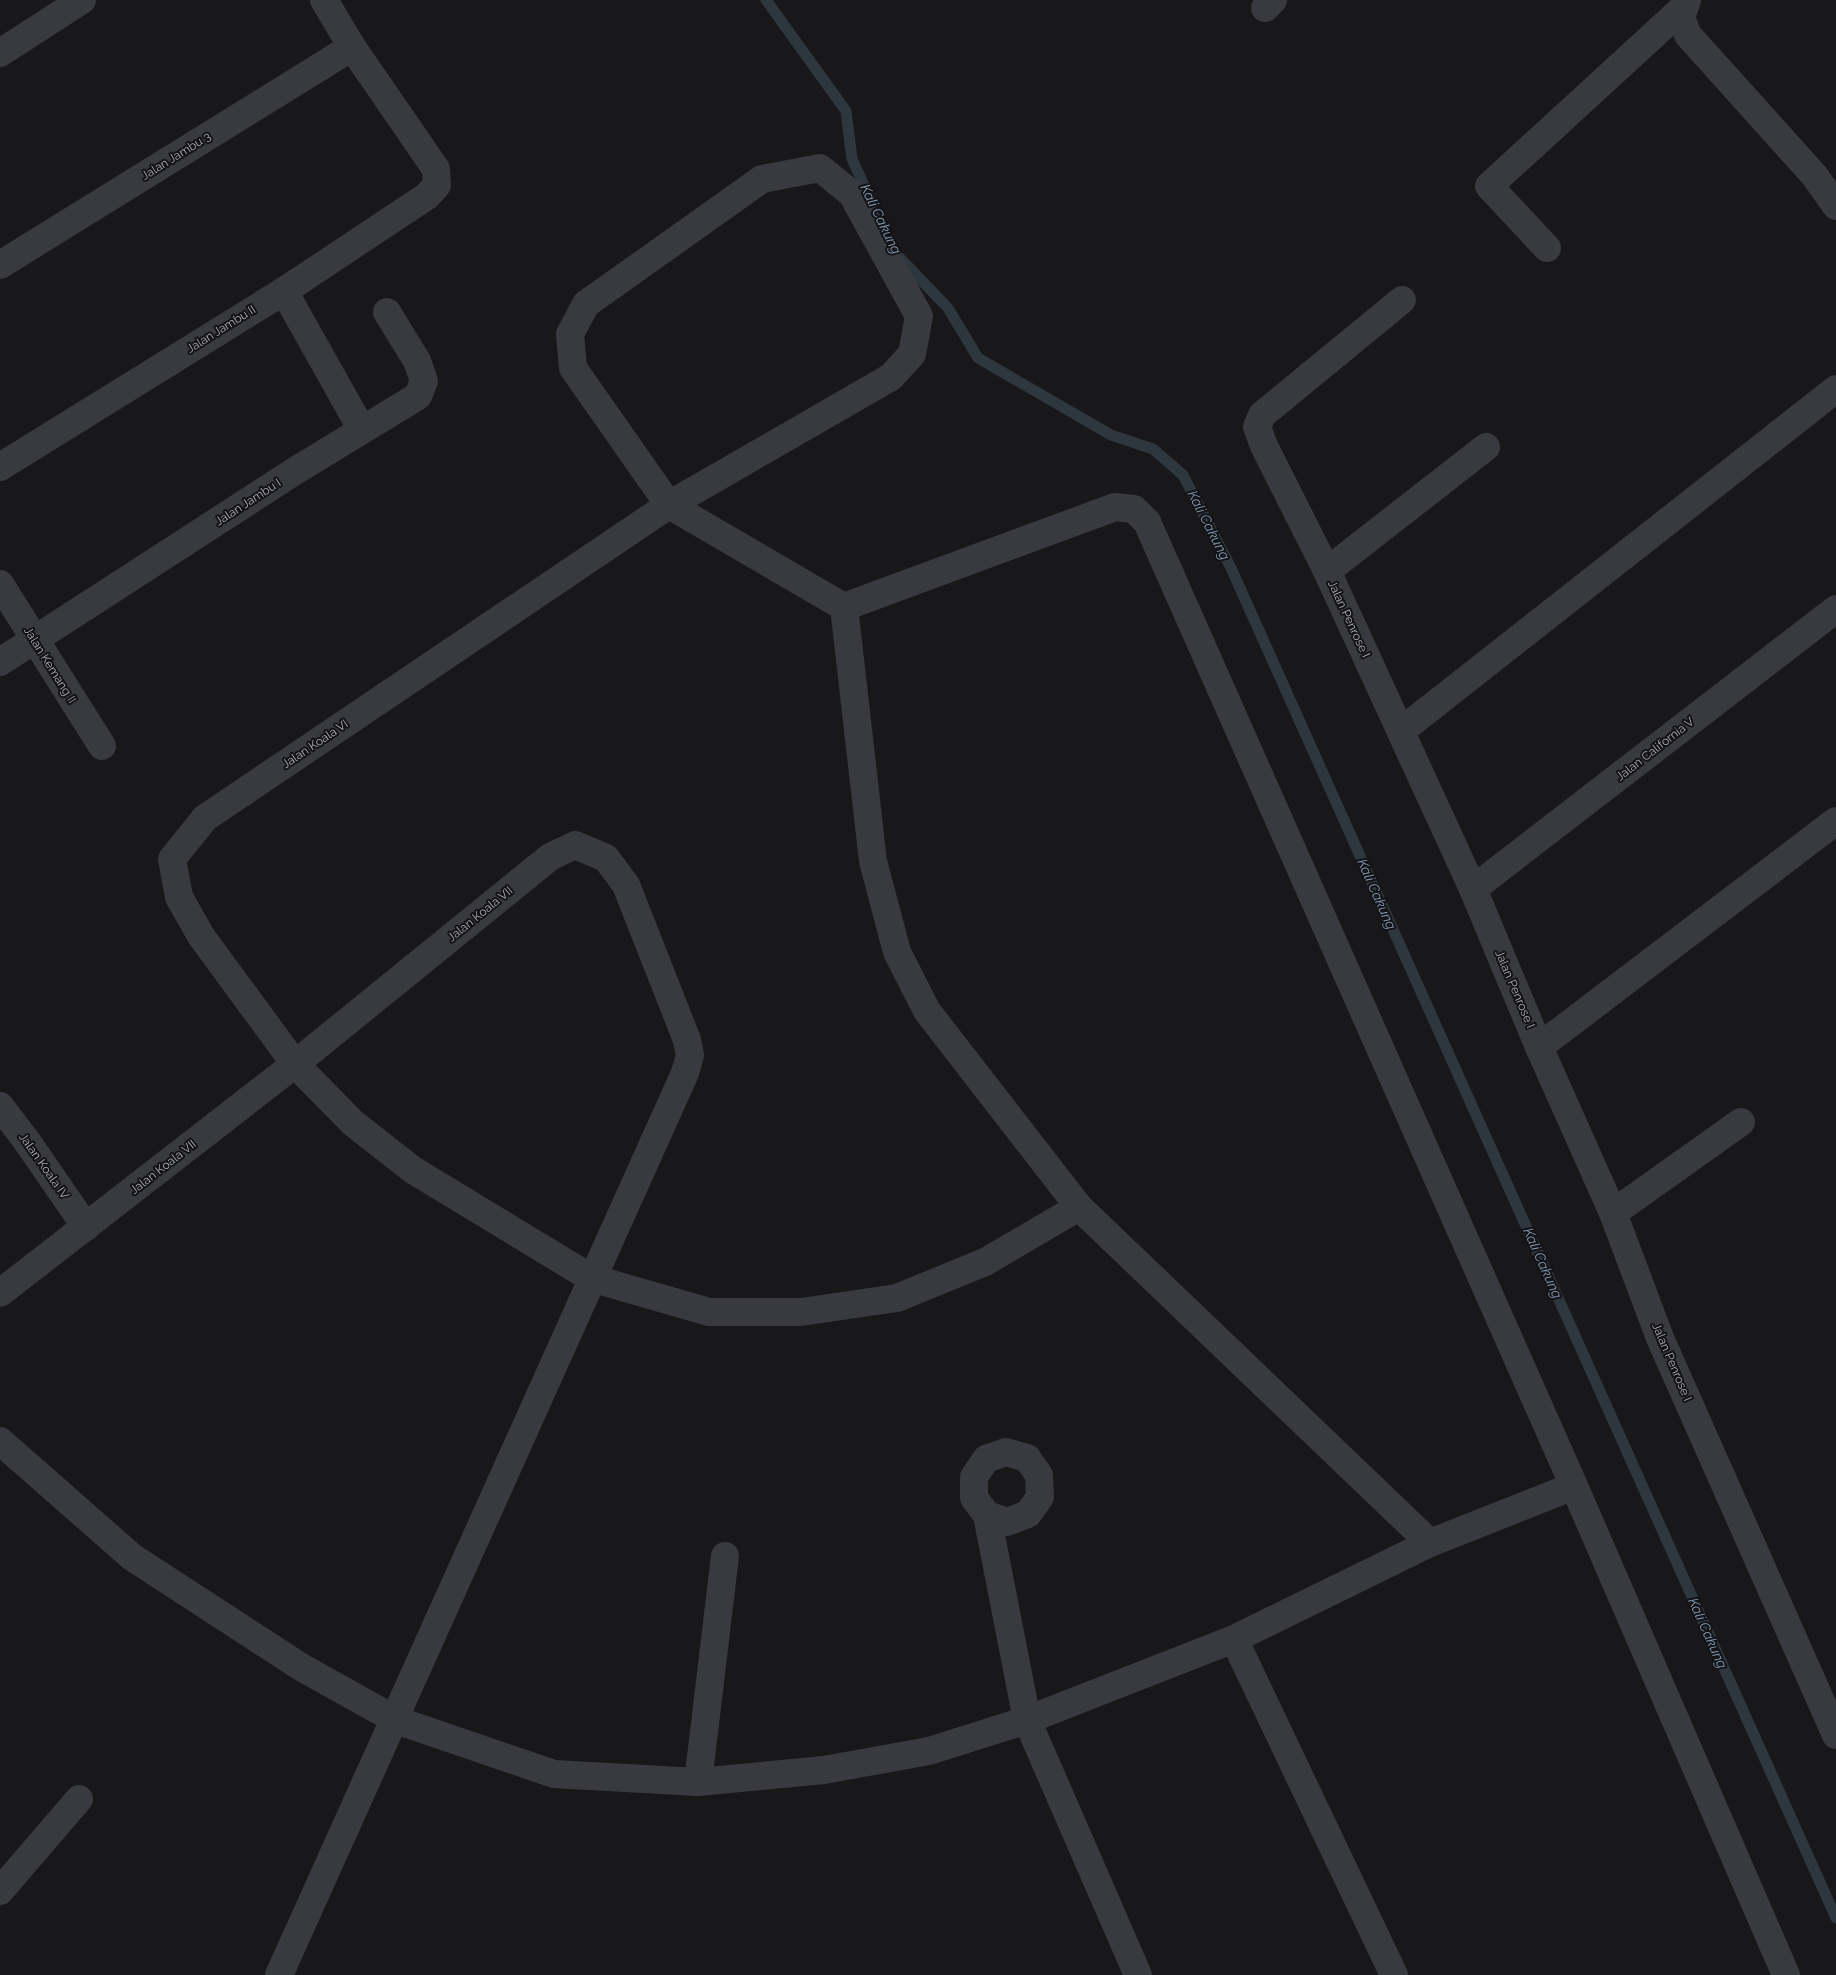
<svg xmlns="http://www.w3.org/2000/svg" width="1836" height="1975" font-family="Raleway,sans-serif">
  <rect width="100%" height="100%" fill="#18181a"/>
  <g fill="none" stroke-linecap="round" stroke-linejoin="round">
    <g stroke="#2e363e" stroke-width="11">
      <path d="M 766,0 L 846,111 L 852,159 L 872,203"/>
      <path d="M 899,257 L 948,308 L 978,358 L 1111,435 L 1153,449 L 1183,475 L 1231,568 L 1836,1918"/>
    </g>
    <g stroke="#393a3f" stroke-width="28">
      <path d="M 1687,0 L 1681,18 L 1688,35 L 1814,175 L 1836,206"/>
      <path d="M 1265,8 L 1273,0"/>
      <path d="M 0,53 L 82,0"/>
      <path d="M 1547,248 L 1489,186 L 1682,9"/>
      <path d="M 0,265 L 352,47"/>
      <path d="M 284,291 L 362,430"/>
      <path d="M 1402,300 L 1262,415 L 1257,427 L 1264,446 L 1327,571 L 1473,889 L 1539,1047 L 1613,1213 L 1660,1338 L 1836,1735"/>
      <path d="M 0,467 L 284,291 L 427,196 L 437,185 L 436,169 L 352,47 L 324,0"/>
      <path d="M 1327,571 L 1486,447"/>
      <path d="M 0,584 L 102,746"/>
      <path d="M 844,607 L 873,861 L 897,952 L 927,1011 L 1079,1207 L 1430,1543"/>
      <path d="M 0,662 L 295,471 L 418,396 L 424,381 L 417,361 L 387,312"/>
      <path d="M 1401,731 L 1836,389"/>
      <path d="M 1473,889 L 1836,609"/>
      <path d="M 1539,1047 L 1836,821"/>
      <path d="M 0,1106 L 26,1140 L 86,1227"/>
      <path d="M 1079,1207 L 985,1262 L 897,1298 L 801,1312 L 709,1312 L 591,1278 L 413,1170 L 353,1123 L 295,1064 L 201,936 L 179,897 L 172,859 L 205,818 L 669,505 L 891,377 L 912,354 L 919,316 L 852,194 L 820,168 L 762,179 L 586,304 L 570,334 L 573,368 L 669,505 L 844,607 L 1115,507 L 1134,509 L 1147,522 L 1574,1486 L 1786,1975"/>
      <path d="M 1613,1213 L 1741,1122"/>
      <path d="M 0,1293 L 295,1064 L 550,857 L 575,845 L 606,858 L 626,885 L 687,1040 L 690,1055 L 685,1073 C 547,1373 416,1675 279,1975"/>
      <path d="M 0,1441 L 132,1557 L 301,1667 L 396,1720 L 554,1774 L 698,1782 L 824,1770 L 929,1751 L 1027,1720 L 1234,1639 L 1430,1543 L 1574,1486"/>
      <path d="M 987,1515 L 1007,1522 L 1028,1514 L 1040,1497 L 1039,1475 L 1027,1458 L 1006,1452 L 986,1459 L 974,1477 L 974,1498 L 987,1515 L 1027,1720 L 1138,1975"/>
      <path d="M 1234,1639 L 1394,1975"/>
      <path d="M 698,1782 L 725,1556"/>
      <path d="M 0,1891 L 79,1799"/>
    </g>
  </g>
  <g text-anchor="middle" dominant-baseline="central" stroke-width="4" stroke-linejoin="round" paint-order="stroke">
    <g font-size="12" fill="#abaeba" stroke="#131315">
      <text transform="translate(176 156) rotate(-32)">Jalan Jambu 3</text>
      <text transform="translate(221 329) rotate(-32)">Jalan Jambu II</text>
      <text transform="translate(248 502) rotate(-33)">Jalan Jambu I</text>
      <text transform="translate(1349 619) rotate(65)">Jalan Penrose I</text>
      <text transform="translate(50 665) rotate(58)">Jalan Kemang II</text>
      <text transform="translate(315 744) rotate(-34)">Jalan Koala VI</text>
      <text transform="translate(1655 749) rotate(-38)">Jalan California V</text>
      <text transform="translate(480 914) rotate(-39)">Jalan Koala VII</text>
      <text transform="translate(1515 989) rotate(67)">Jalan Penrose I</text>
      <text transform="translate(44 1166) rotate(55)">Jalan Koala IV</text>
      <text transform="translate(163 1167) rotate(-38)">Jalan Koala VII</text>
      <text transform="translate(1672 1362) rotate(67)">Jalan Penrose I</text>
    </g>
    <g font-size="14" font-style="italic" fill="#839ab4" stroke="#131315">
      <text transform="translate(881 219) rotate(64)">Kali Cakung</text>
      <text transform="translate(1209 525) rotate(63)">Kali Cakung</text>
      <text transform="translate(1377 894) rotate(66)">Kali Cakung</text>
      <text transform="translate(1543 1263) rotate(66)">Kali Cakung</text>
      <text transform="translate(1708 1633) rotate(66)">Kali Cakung</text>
    </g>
  </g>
</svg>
